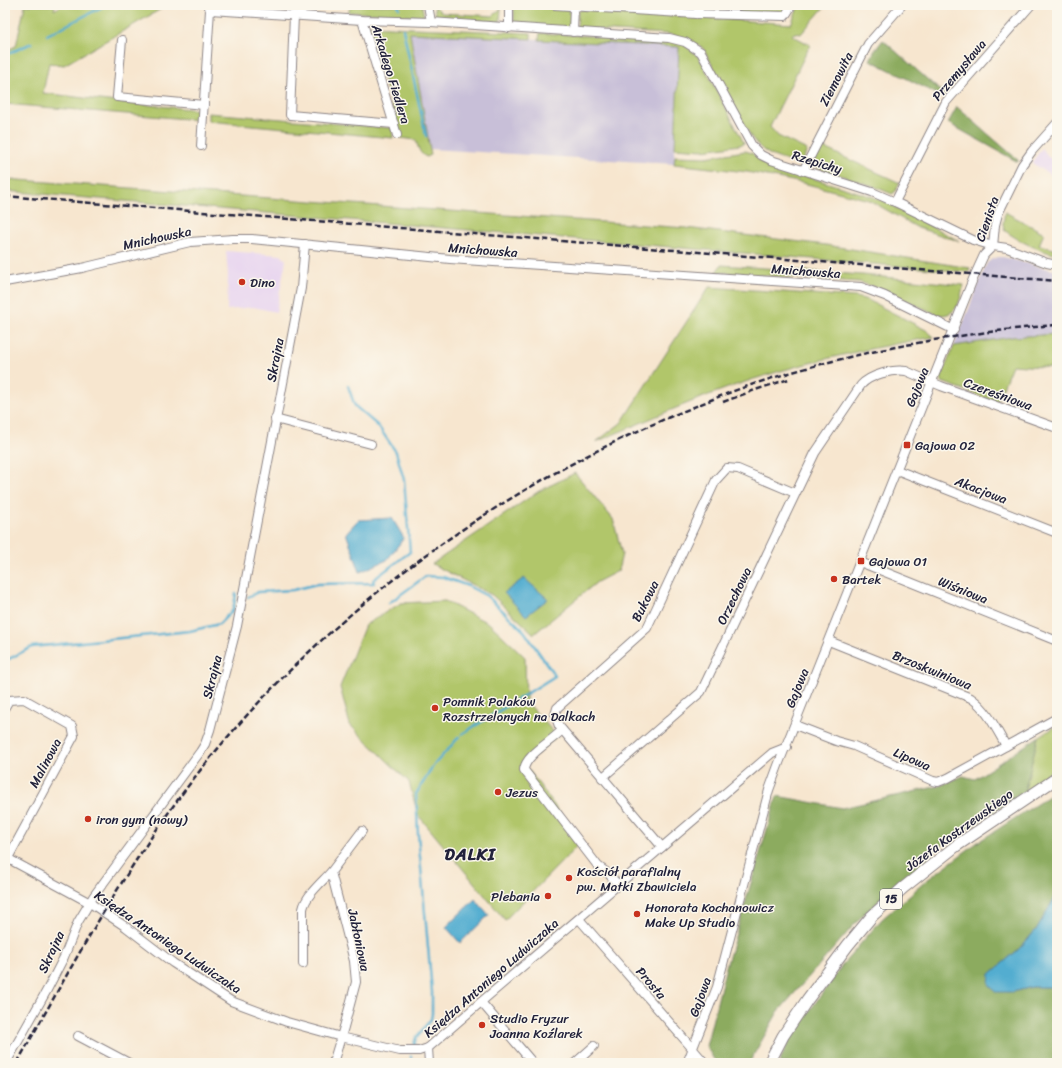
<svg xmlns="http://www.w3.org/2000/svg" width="1062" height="1068" font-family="Sriracha,sans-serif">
  <rect width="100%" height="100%" fill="#fbf7ec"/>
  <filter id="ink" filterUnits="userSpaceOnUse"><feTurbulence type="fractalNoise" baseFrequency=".025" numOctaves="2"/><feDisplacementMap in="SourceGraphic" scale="8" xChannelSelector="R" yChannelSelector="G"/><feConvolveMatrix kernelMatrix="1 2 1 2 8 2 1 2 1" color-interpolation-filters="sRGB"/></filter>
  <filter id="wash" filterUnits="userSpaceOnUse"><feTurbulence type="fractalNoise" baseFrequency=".012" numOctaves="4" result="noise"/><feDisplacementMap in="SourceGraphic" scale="16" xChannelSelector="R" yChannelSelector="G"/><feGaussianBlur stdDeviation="0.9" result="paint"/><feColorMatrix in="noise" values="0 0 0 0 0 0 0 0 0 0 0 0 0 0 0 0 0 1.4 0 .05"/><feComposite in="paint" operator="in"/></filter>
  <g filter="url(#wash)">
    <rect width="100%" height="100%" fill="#f7e6cf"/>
    <g fill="#e6d2f0">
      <path d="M 1042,148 L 1048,156 L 1057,163 L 1057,179 L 1032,163 Z"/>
      <path d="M 226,251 L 281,255 L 286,260 L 276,312 L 253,307 L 227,310 L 228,274 Z"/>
    </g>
    <g fill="#c8bfd8">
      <path d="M 410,32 L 679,47 L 674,164 L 430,149 Z"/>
      <path d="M 998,257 L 1003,257 L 1057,271 L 1057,334 L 1012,337 L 954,346 L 987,263 L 992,259 Z"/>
    </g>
    <g fill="#b1c66b" stroke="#6a7453">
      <path d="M 25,5 L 55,5 L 54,10 L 63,5 L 168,5 L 64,65 L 49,63 L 43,93 L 108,101 L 200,110 L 199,120 L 5,104 L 5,51 L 16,46 Z"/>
      <path d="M 352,5 L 422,5 L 424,17 L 348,12 Z"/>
      <path d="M 434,5 L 442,13 L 493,16 L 501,8 L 500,22 L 436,18 Z"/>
      <path d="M 516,5 L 568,8 L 571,12 L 570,29 L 514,25 L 514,8 Z"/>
      <path d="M 707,5 L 782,5 L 787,7 L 783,15 L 704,10 Z"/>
      <path d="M 799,5 L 826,5 L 801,34 L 794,33 L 792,35 L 810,45 L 770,127 L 778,136 L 807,150 L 802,163 L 798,164 C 775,157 764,156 750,135 L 703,48 L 686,38 L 668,34 L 577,29 L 578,11 L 583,9 L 791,24 Z"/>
      <path d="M 367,26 L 531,33 L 531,39 L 410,33 L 431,155 L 427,157 C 420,155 418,148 416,140 L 401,138 L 401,135 Z"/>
      <path d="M 540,33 L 666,41 L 683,44 L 699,57 L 744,143 L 740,145 L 703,150 L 675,148 L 679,47 L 539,40 Z"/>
      <path d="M 208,113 L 392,128 L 393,138 L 208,121 Z"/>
      <path d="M 820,146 L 900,183 L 895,192 L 892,194 L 873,186 L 815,167 L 813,161 Z"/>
      <path d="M 745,151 L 752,153 L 763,163 L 867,195 L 884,201 L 959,241 L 918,228 L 869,200 L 803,183 L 747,172 L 674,164 L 675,156 L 706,157 Z"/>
      <path d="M 5,179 L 686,228 L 826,245 L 970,268 L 968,272 L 5,191 Z"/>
      <path d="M 1005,212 L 1044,233 L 1039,245 L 1057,250 L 1057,255 C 1038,250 1020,242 1004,230 L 1003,223 Z"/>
      <path d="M 721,265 L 863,275 L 964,285 C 959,301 959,316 938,315 L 884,290 L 859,282 L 716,272 Z"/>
      <path d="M 709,287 L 856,297 L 868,300 L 926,330 L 934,337 C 881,346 828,357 777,372 C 714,390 655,417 596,442 L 621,423 Z"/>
      <path d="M 1057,334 L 1057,368 L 1012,365 L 997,402 L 942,382 L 941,377 L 954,346 L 1012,337 Z"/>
      <path d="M 575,473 L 613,519 L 622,554 L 618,571 L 597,582 L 534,634 L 492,595 L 432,564 L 539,491 Z"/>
      <path d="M 445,601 L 490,624 L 525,657 L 526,701 L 557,736 L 525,765 L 581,842 L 505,920 L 418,815 L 409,782 L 350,725 L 340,687 L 365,625 L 401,603 Z"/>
      <path d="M 1057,726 L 1057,766 L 1024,793 L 1038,737 Z"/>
    </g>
    <g fill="#8cab5f" stroke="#57664d">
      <path d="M 883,40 L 945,95 L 943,97 L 870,60 L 875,50 Z"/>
      <path d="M 957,107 L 1018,160 L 1018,162 L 948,123 Z"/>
      <path d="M 1038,737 L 1024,793 L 941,846 L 861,917 L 778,1012 L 749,1063 L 716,1063 L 706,1046 L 726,967 L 777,796 L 842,808 L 939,786 L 963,776 L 975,779 Z"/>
      <path d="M 1057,791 L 1057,894 L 1036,930 L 1019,949 L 990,974 L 1013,992 L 1032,987 L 1057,987 L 1057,1063 L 779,1063 L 790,1038 L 844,963 L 882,919 L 927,880 L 978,842 Z"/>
    </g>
    <g fill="#52add0" stroke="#3a6886">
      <path d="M 392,518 L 404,538 L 387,560 L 360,572 L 346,533 L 358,520 Z"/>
      <path d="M 524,578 L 548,599 L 526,616 L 504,593 Z"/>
      <path d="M 1057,894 L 1057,987 L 1032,987 L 1013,992 L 995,992 L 989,984 L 990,974 L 1019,949 L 1036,930 Z"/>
      <path d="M 475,899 L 489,915 L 460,943 L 446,927 Z"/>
    </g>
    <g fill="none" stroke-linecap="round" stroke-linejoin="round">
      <g stroke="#52add0" stroke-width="2.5">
        <path d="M 398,5 L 399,8"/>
        <path d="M 403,29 L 426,136"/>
        <path d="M 47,35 L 106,5"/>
        <path d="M 5,55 L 32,43"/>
        <path d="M 248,597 L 258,592 L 293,590 L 317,584 L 374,583 L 373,580 L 410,552 L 404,480 L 396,452 L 378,426 L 355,406 L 348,386"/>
        <path d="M 389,603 L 426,576 L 443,577 L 468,586 L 487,596 L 524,631 L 555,676 L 462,734"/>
        <path d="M 5,661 L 32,647 L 190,631 L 219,624 L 233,610 L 236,594"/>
        <path d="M 413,1047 L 416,1038 L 431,1019 L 432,1014 L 432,992 L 418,834 L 416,794 L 433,766 L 459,737"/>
        <path d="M 411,1056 L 412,1063"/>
      </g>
    </g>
  </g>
  <g filter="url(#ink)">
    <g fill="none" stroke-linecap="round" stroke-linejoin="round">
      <defs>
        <g id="minor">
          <path d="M 428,5 L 431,22"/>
          <path d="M 509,5 L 509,28"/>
          <path d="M 554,5 L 696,14 L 785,16 L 792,5"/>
          <path d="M 210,10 L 362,20 L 431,22 L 669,38 L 685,42 L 701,52 L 752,146 L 761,155 L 771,160 L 872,192 L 895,202 L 973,240 L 993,246 L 1007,248 L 1047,263 L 1057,265"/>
          <path d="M 696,14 L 701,5"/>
          <path d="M 294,15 L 290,115 L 394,124"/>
          <path d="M 362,20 L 397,135"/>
          <path d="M 573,32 L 574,7"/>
          <path d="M 122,40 L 117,97 L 204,105"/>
          <path d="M 201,146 L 210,10 L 208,5"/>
          <path d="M 803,171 L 868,44 L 902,5"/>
          <path d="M 895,202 L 946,102 L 1031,5"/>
          <path d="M 5,282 L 82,268 L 190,242 L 233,239 L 252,239 L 450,259 L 861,287 L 885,296 L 954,330"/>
          <path d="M 275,419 L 371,444"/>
          <path d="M 897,470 L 1057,533"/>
          <path d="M 860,562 L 1057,641"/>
          <path d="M 829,641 L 971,698 C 988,710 996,729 1006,746"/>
          <path d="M 5,707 L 9,700 L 24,699 L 72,726 L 74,736 L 8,858"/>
          <path d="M 795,725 L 836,741 L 854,746 L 933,781 L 938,782 L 948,778 L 1057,718"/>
          <path d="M 562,730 C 552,741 525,755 524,770 L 598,866 L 609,874 L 618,885"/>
          <path d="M 602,778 L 701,692 L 815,453 L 861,385 C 870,375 892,369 906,371 L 941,386 L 1057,428"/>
          <path d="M 662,847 L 559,726 L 555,715 L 557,708 L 647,628 L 716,480 L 727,468 L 738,469 L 795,493"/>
          <path d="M 5,857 L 90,903 L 126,927 L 173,963 L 231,1001 L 287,1022 L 341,1037 L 400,1051 L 419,1051 L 428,1048 L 481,1002 L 772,753 L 787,747"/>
          <path d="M 579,919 L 705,1063"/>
          <path d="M 303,964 L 303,909 C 306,895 321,883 331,872"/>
          <path d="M 481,1002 L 533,1063"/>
          <path d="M 78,1036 L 129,1063"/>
          <path d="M 428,1048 L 429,1063"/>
          <path d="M 6,1063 L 47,990 L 64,957 L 78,922 L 93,897 L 200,752 L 205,744 L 210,730 L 237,626 L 301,288 L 305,244"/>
          <path d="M 333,1063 L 344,1027 L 356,982 L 354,961 L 331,872 L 362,831"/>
          <path d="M 575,1063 L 594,1046"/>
          <path d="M 687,1063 L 717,987 L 769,790 L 779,763 L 973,279 L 984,255 L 993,246 L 995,225 L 998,214 L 1022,165 L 1032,151 L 1057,123"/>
        </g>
        <path id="major" d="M 769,1063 L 783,1036 L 807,1000 L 848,945 L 872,916 L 903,888 L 956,846 L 1057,778"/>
      </defs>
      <use href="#minor" stroke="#8c8485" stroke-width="10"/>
      <use href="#major" stroke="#8c8485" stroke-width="13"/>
      <use href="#minor" stroke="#fff" stroke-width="8"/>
      <use href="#major" stroke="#fff" stroke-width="11"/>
      <g stroke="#22223b" stroke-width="2.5" stroke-dasharray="6 3" stroke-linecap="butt">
        <path d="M 5,196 L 1057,281"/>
        <path d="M 723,402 L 755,390 L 789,379"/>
        <path d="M 17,1063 C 69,971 119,879 182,794 C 307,627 481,497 672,416 C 699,405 726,393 754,384 C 850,352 956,333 1057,325"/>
      </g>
    </g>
  </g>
  <g fill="#c8321e" stroke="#fbf7ec" stroke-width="1.5">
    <circle cx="242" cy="282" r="4"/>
    <rect x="903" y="441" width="8" height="8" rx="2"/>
    <rect x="857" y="557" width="8" height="8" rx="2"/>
    <circle cx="834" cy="579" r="4"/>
    <circle cx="435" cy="708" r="4"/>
    <circle cx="498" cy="792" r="4"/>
    <circle cx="88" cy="819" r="4"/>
    <circle cx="569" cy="878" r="4"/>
    <circle cx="548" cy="896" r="4"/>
    <circle cx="637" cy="914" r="4"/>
    <circle cx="482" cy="1025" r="4"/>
  </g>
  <g text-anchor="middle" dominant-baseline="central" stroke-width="3" stroke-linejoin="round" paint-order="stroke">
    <rect fill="#fbf7ec" stroke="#636270" stroke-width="1" x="880" y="889" width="22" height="20" rx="3"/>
    <g font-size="12" font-weight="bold" fill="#22223b">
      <text x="891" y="899">15</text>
    </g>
    <g font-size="13" fill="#22223b" stroke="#fbf7ec">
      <text transform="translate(959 70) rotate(-50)">Przemysława</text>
      <text transform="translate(391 74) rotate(73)">Arkadego Fiedlera</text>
      <text transform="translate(836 79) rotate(-63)">Ziemowita</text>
      <text transform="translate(817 162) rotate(17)">Rzepichy</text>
      <text transform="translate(987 219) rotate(-71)">Cienista</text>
      <text transform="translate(157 238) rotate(-12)">Mnichowska</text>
      <text transform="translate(483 250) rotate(4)">Mnichowska</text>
      <text transform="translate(806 271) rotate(4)">Mnichowska</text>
      <text transform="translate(275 360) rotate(-79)">Skrajna</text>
      <text transform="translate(917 387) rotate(-68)">Gajowa</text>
      <text transform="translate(998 394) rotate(20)">Czereśniowa</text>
      <text transform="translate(981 490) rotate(21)">Akacjowa</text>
      <text transform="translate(963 590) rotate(22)">Wiśniowa</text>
      <text transform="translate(734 596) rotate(-64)">Orzechowa</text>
      <text transform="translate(645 601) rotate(-63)">Bukowa</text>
      <text transform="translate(932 670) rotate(22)">Brzoskwiniowa</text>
      <text transform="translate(212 677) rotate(-76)">Skrajna</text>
      <text transform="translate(797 688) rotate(-68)">Gajowa</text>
      <text transform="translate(912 759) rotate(23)">Lipowa</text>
      <text transform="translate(45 763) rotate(-62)">Malinowa</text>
      <text transform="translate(959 830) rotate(-36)">Józefa Kostrzewskiego</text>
      <text transform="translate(359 940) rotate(78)">Jabłoniowa</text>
      <text transform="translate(168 942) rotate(34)">Księdza Antoniego Ludwiczaka</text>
      <text transform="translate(51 952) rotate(-65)">Skrajna</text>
      <text transform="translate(491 978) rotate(-41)">Księdza Antoniego Ludwiczaka</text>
      <text transform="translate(651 983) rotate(49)">Prosta</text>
      <text transform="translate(700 997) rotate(-70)">Gajowa</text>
    </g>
    <g font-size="13" fill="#22223b" stroke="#fbf7ec" text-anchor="start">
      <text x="250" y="282">Dino</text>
      <text x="915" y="445">Gajowa 02</text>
      <text x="869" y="561">Gajowa 01</text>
      <text x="842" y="579">Bartek</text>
      <text x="443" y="701">Pomnik Polaków<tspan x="443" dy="15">Rozstrzelonych na Dalkach</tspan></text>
      <text x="506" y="792">Jezus</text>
      <text x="96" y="819">iron gym (nowy)</text>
      <text x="577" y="871">Kościół parafialny<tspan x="577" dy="15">pw. Matki Zbawiciela</tspan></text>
      <text x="540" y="896" text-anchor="end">Plebania</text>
      <text x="645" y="907">Honorata Kochanowicz<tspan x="645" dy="15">Make Up Studio</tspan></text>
      <text x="490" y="1018">Studio Fryzur<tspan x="490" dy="15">Joanna Koźlarek</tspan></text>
    </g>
    <g font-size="17" font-weight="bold" letter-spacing="1" fill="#22223b" stroke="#fbf7ec">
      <text x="470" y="854">DALKI</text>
    </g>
  </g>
  <rect width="1062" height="1068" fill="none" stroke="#fbf7ec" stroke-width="20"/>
</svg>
